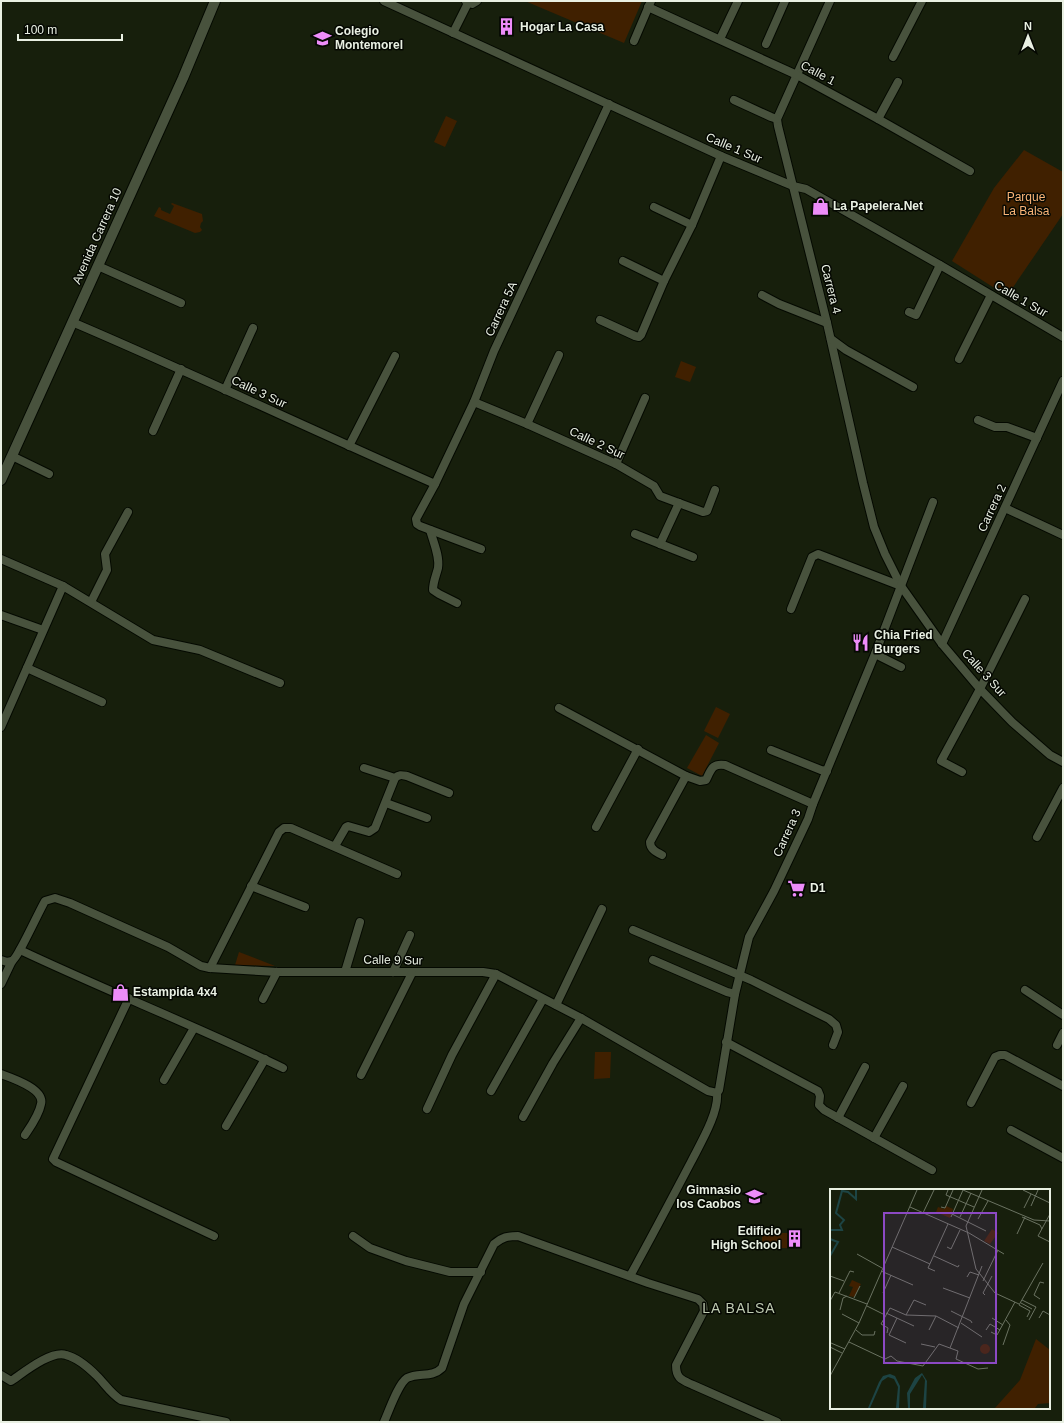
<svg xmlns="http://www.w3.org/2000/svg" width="1064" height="1423" font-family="Helvetica,sans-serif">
  <rect width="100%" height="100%" fill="#171f0c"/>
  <g fill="#402000">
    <path d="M 525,1 L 642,1 L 624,43 Z"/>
    <path d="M 446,116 L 457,121 L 445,147 L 434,142 Z"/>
    <path d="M 1024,150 L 1063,172 L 1063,214 L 1007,296 L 952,261 L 994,188 Z"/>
    <path d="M 172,203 L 202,214 L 203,221 L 201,223 L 200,227 L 202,230 L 200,232 L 195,233 L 154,216 L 159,207 L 161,208 L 161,210 L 170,214 L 174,206 L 171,204 Z"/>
    <path d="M 681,361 L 696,367 L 690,382 L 675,377 Z"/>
    <path d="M 716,707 L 730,714 L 718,738 L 704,731 Z"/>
    <path d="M 706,735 L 719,743 L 702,776 L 687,768 Z"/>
    <path d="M 239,952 L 275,966 L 235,965 Z"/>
    <path d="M 595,1052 L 611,1052 L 610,1078 L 594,1079 Z"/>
    <rect x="762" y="1233" width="26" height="15"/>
  </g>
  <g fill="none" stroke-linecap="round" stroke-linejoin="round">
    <defs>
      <g id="minor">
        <path d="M 384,1 L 721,156 L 793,186 L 806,189 L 940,265 L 1063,337"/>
        <path d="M 466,1 L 472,4 L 477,1"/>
        <path d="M 830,1 L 777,119 L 778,126 L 827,323 L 863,483 L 874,527 L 885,554 L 901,586 L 942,644 L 980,689 L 1012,722 L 1050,755 L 1063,762"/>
        <path d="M 648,7 L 797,75 L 878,119 L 970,171"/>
        <path d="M 453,33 L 468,3"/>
        <path d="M 720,39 L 738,1"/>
        <path d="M 634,41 L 651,1"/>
        <path d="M 766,44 L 785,1"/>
        <path d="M 893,57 L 922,1"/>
        <path d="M 734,100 L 771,117 L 777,119"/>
        <path d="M 878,119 L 898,82"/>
        <path d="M 654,207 L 692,225"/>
        <path d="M 623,261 L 664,281"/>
        <path d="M 98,266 L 181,303"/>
        <path d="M 762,295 L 779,304 L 827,323"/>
        <path d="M 909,312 L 916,315 L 940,265"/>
        <path d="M 600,320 L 635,336 L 639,337 L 641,335 L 664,281 L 692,225 L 721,156"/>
        <path d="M 72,322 C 194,374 314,431 435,484"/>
        <path d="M 831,339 L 846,350 L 913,387"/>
        <path d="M 959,359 L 991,295"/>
        <path d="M 225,390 L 253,328"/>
        <path d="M 474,402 L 527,424 L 616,464 L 654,486 L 660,496 L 703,512 L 707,511 L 715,490"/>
        <path d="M 978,420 L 995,427 L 1007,427 L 1037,438"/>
        <path d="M 527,424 L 559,355"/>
        <path d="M 153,431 L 181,369"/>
        <path d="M 349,446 L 395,356"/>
        <path d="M 12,456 L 49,474"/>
        <path d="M 616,464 L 645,398"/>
        <path d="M 1005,508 L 1063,535"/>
        <path d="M 430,530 C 433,541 440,556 438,568 C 436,576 433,582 433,590 L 439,594 L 457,603"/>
        <path d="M 635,534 L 693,557"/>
        <path d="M 660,544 L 679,503"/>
        <path d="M 481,549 L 420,526 L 417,524 L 416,519 L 435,484 L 474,402 L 494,351 L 609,104"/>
        <path d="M 1,559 L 63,586 L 153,640 L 200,650 L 280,683"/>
        <path d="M 91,602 L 107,570 L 105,554 L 128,512"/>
        <path d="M 791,609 L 812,557 L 818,554 L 901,586"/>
        <path d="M 1,615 L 43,630"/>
        <path d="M 942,644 L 1063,381"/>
        <path d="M 875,654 L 901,667"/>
        <path d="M 27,668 L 102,702"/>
        <path d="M 559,708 L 686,776 L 700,781 L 706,780 C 711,770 712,763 725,765 L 813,804"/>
        <path d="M 1,727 L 63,586"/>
        <path d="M 771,750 L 821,770 L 827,771"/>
        <path d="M 364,768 L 395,778"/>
        <path d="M 962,772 L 941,761 L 980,689 L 1025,599"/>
        <path d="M 386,803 L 427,818"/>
        <path d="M 596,827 L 638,749"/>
        <path d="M 1037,837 L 1063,788"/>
        <path d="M 335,846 L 346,827 L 348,826 L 369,832 L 375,828 L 395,778 C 399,774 402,775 407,776 L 449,793"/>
        <path d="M 662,855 C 656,852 650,849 650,842 L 686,776"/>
        <path d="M 251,886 L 305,907"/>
        <path d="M 633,930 L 751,980 L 829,1019 L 836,1025 L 838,1032 L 833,1045"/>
        <path d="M 20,950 C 107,991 196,1026 283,1068"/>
        <path d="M 1,960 L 7,962 L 12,961"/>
        <path d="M 653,960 L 727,992 L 735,994"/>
        <path d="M 210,968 L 279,832 L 284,828 L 291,828 L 397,874"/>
        <path d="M 345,972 L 360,922"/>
        <path d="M 393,972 L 410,935"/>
        <path d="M 1,984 L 12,961 C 18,958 39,911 45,901 L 55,898 L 70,903 L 168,947 L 201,966 L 210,968 L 277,972 L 483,972 L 496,974 L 581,1018 L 708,1091 L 717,1093"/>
        <path d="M 1025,990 L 1063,1015"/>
        <path d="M 129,998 L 53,1159 L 56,1162 L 214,1236"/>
        <path d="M 263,999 L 277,972"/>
        <path d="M 556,1005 L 602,909"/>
        <path d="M 726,1042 L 818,1091 L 820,1096 L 819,1105 L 824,1110 L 932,1170"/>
        <path d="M 1057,1045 L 1063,1033"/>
        <path d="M 1,1074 C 12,1078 45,1089 41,1104 C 39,1115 31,1126 25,1135"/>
        <path d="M 361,1075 L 412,973"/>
        <path d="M 164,1080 L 194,1028"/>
        <path d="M 491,1091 L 543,999"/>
        <path d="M 717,1093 L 719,1090 L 735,994 L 749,937 L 774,891 L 808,819 L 813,804 L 875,654 L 933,502"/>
        <path d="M 971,1103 L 995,1057 L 1000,1055 L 1005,1055 L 1063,1086"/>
        <path d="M 427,1109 L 452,1055 L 496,974"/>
        <path d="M 523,1117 L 553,1063 L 581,1018"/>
        <path d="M 838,1118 L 865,1067"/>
        <path d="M 226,1126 L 265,1059"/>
        <path d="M 1011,1130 L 1063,1158"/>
        <path d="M 874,1138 L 903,1086"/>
        <path d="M 353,1236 L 370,1248 L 406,1261 L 450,1272 L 481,1272"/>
        <path d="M 630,1276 C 651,1238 671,1200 691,1162 C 700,1144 719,1113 717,1093"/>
        <path d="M 1,1375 L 11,1381 C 23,1373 51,1350 66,1355 C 78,1358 89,1368 97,1376 C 105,1384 111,1394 121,1400 L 226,1422"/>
        <path d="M 384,1422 C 389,1411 398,1384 407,1378 C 419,1372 432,1378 442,1368 L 464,1304 L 494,1244 C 502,1237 508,1236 518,1236 L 648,1283 L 698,1299 L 703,1304 L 704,1311 L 676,1365 C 676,1379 682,1380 693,1385 L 777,1422"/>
      </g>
      <path id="tertiary" d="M 1,480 L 183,78 L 215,1"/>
    </defs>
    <use href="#minor" stroke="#040900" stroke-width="10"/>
    <use href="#tertiary" stroke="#040900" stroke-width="12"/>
    <use href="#minor" stroke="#48523d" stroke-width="8"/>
    <use href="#tertiary" stroke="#48523d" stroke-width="10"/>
  </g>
  <defs>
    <symbol id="building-bare" viewBox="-9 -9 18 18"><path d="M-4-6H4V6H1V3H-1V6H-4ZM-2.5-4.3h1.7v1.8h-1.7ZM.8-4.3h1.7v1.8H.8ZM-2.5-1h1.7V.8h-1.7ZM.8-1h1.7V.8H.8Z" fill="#ed8cf9" stroke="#050802" stroke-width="2.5" paint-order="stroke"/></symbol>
    <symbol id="school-bare" viewBox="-9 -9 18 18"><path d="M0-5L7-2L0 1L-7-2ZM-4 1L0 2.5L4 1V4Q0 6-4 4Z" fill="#ed8cf9" stroke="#050802" stroke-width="2.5" paint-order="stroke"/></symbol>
    <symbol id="shop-bare" viewBox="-9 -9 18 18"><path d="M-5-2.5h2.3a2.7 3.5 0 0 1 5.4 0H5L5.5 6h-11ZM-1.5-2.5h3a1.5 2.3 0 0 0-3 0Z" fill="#ed8cf9" stroke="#050802" stroke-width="2.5" paint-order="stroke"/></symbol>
    <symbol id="restaurant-bare" viewBox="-9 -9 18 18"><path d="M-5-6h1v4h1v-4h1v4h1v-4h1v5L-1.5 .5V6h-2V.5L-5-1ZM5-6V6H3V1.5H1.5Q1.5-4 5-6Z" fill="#ed8cf9" stroke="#050802" stroke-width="2.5" paint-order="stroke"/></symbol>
    <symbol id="supermarket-bare" viewBox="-9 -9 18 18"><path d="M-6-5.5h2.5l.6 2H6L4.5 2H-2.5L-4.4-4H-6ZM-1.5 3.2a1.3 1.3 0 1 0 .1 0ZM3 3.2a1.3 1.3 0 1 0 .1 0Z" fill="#ed8cf9" stroke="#050802" stroke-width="2.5" paint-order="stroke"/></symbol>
  </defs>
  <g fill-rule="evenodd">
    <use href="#building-bare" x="494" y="14" width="25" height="25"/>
    <use href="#school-bare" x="310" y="26" width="25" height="25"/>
    <use href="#shop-bare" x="808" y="194" width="25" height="25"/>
    <use href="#restaurant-bare" x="848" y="630" width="25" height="25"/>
    <use href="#supermarket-bare" x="784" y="876" width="25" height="25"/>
    <use href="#shop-bare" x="108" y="980" width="25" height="25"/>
    <use href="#school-bare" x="742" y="1184" width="25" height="25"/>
    <use href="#building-bare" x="782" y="1226" width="25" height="25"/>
  </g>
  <g text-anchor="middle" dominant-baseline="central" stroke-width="3" stroke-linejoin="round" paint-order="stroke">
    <g font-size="12" font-weight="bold" fill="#e9f0e3" stroke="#050802" text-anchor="start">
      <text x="520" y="27">Hogar La Casa</text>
      <text x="335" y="31">Colegio<tspan x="335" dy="14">Montemorel</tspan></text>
      <text x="833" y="206">La Papelera.Net</text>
      <text x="874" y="635">Chia Fried<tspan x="874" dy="14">Burgers</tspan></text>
      <text x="810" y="888">D1</text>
      <text x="133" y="992">Estampida 4x4</text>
      <text x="741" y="1190" text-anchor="end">Gimnasio<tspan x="741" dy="14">los Caobos</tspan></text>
      <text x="781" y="1231" text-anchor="end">Edificio<tspan x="781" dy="14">High School</tspan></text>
    </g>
    <g font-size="12" fill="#e9f0e3" stroke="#050802">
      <text transform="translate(818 73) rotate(28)">Calle 1</text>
      <text transform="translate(734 148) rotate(23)">Calle 1 Sur</text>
      <text transform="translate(97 236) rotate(-66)">Avenida Carrera 10</text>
      <text transform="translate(831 289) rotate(76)">Carrera 4</text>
      <text transform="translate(1021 299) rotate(30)">Calle 1 Sur</text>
      <text transform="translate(501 309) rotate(-65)">Carrera 5A</text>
      <text transform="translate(259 392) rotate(25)">Calle 3 Sur</text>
      <text transform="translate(597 443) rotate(25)">Calle 2 Sur</text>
      <text transform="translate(992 508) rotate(-65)">Carrera 2</text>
      <text transform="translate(984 673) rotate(48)">Calle 3 Sur</text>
      <text transform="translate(787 833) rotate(-66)">Carrera 3</text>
      <text transform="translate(393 960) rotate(1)">Calle 9 Sur</text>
    </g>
    <g font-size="12" fill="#fab477" stroke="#050802">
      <text x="1026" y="197">Parque<tspan x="1026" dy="14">La Balsa</tspan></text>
    </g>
    <g font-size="14" letter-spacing="1" fill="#becab1" stroke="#050802">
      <text x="739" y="1308">LA BALSA</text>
    </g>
  </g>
  <g transform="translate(830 1189)">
    <rect width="220" height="220" fill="#171f0c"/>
    <path d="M 116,17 L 123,20 L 120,29 L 106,23 L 108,18 L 114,20 ZM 162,40 L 168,44 L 160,55 L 154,52 ZM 22,91 L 31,95 L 24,108 L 19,107 L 23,98 L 19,97 ZM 206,150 L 220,161 L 220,214 L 208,215 L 205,219 L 165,219 L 190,191 ZM150 160a5 5 0 1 1 10 0a5 5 0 1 1-10 0Z" fill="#402000"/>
    <path d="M 92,184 L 97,192 L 96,219 L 93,219 L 95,191 L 92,186 L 80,205 L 80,219 L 78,219 L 77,204 L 85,189 ZM 60,185 L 65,187 L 70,197 L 69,219 L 66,219 L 68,198 L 64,190 L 58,188 L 52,192 L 40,219 L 38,219 L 49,193 L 53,187 Z" fill="#1d4444"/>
    <path fill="none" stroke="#1d4444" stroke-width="2" d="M 0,41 L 12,41 L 10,36 L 14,31 L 6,24 L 12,2 L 18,3 L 26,10 L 26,1M 0,50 L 8,53 L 0,67"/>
    <path fill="none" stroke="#6b7362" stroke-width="1" d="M 118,1 L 116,6 L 144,18M 133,1 L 204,31 L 220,32M 152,1 L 136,37 L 146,80 L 165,104 L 189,115M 193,1 L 220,14M 201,17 L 208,1M 80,18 L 139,44 L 174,65M 111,18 L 115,19 L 123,1M 194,19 L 201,5M 93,24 L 104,1M 122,25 L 156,42M 220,25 L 208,47 L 220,53M 121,28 L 133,1M 130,28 L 141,4M 192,28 L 210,36 L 212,40M 148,30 L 158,12M 187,45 L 195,28M 62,58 L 100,75M 117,58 L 121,60 L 130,41M 27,65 L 52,79M 104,67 L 128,78 L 129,76M 51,82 L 83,96M 105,82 L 98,79 L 118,35M 0,87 L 14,92M 137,88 L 140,83 L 149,86M 153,92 L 168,61M 113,99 L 140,109M 9,104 L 20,82 L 24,83M 53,104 L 61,86M 155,106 L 153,104 L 162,87M 24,109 L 30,97M 210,110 L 204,106 L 210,93 L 214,94M 192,111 L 206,118 L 199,131M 0,112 L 5,103 L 37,115M 191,114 L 202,120M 37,117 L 55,126M 10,121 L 13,109 L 17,107M 121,122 L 141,132 L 142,134M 56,124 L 84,137M 12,125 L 29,134M 76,126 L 84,111 L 96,116M 197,128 L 200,122 L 189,116 L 213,74M 67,129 L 59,146 L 76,154M 162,129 L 173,136M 209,129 L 213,122 L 220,126M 131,134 L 152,148M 26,141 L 32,146 L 44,146 L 45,142M 99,141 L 106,127M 156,141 L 160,135 L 170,141M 161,143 L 167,146 L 185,113M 57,144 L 58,139 L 51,135 L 60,119 L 76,126 L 106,127 L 129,139M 19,153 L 55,170 L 61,167 L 67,172 L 93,177 L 109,155 L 128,162 L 126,170 L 148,180 L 158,179M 1,154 L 15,160M 91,155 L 105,158M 173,156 L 180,136 L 176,131M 0,158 L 12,164M 120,159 L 152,77M 0,187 L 29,134 L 87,1"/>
    <path fill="#8c49c4" fill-opacity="0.15" stroke="#8c49c4" stroke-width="2" d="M 54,24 L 166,24 L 166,174 L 54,174 Z"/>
    <rect width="220" height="220" fill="none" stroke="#e9f0e3" stroke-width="2"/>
  </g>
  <rect width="1064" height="1423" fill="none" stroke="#e9f0e3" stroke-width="4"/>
  <g transform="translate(1028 36)" stroke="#050802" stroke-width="3" paint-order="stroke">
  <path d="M0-3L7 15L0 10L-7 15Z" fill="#e9f0e3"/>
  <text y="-6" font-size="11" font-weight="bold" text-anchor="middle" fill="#e9f0e3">N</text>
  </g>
  <path d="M18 34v6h104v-6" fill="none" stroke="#e9f0e3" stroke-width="2"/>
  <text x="24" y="34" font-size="12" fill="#e9f0e3" stroke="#050802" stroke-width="3" paint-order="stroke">100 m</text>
</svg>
